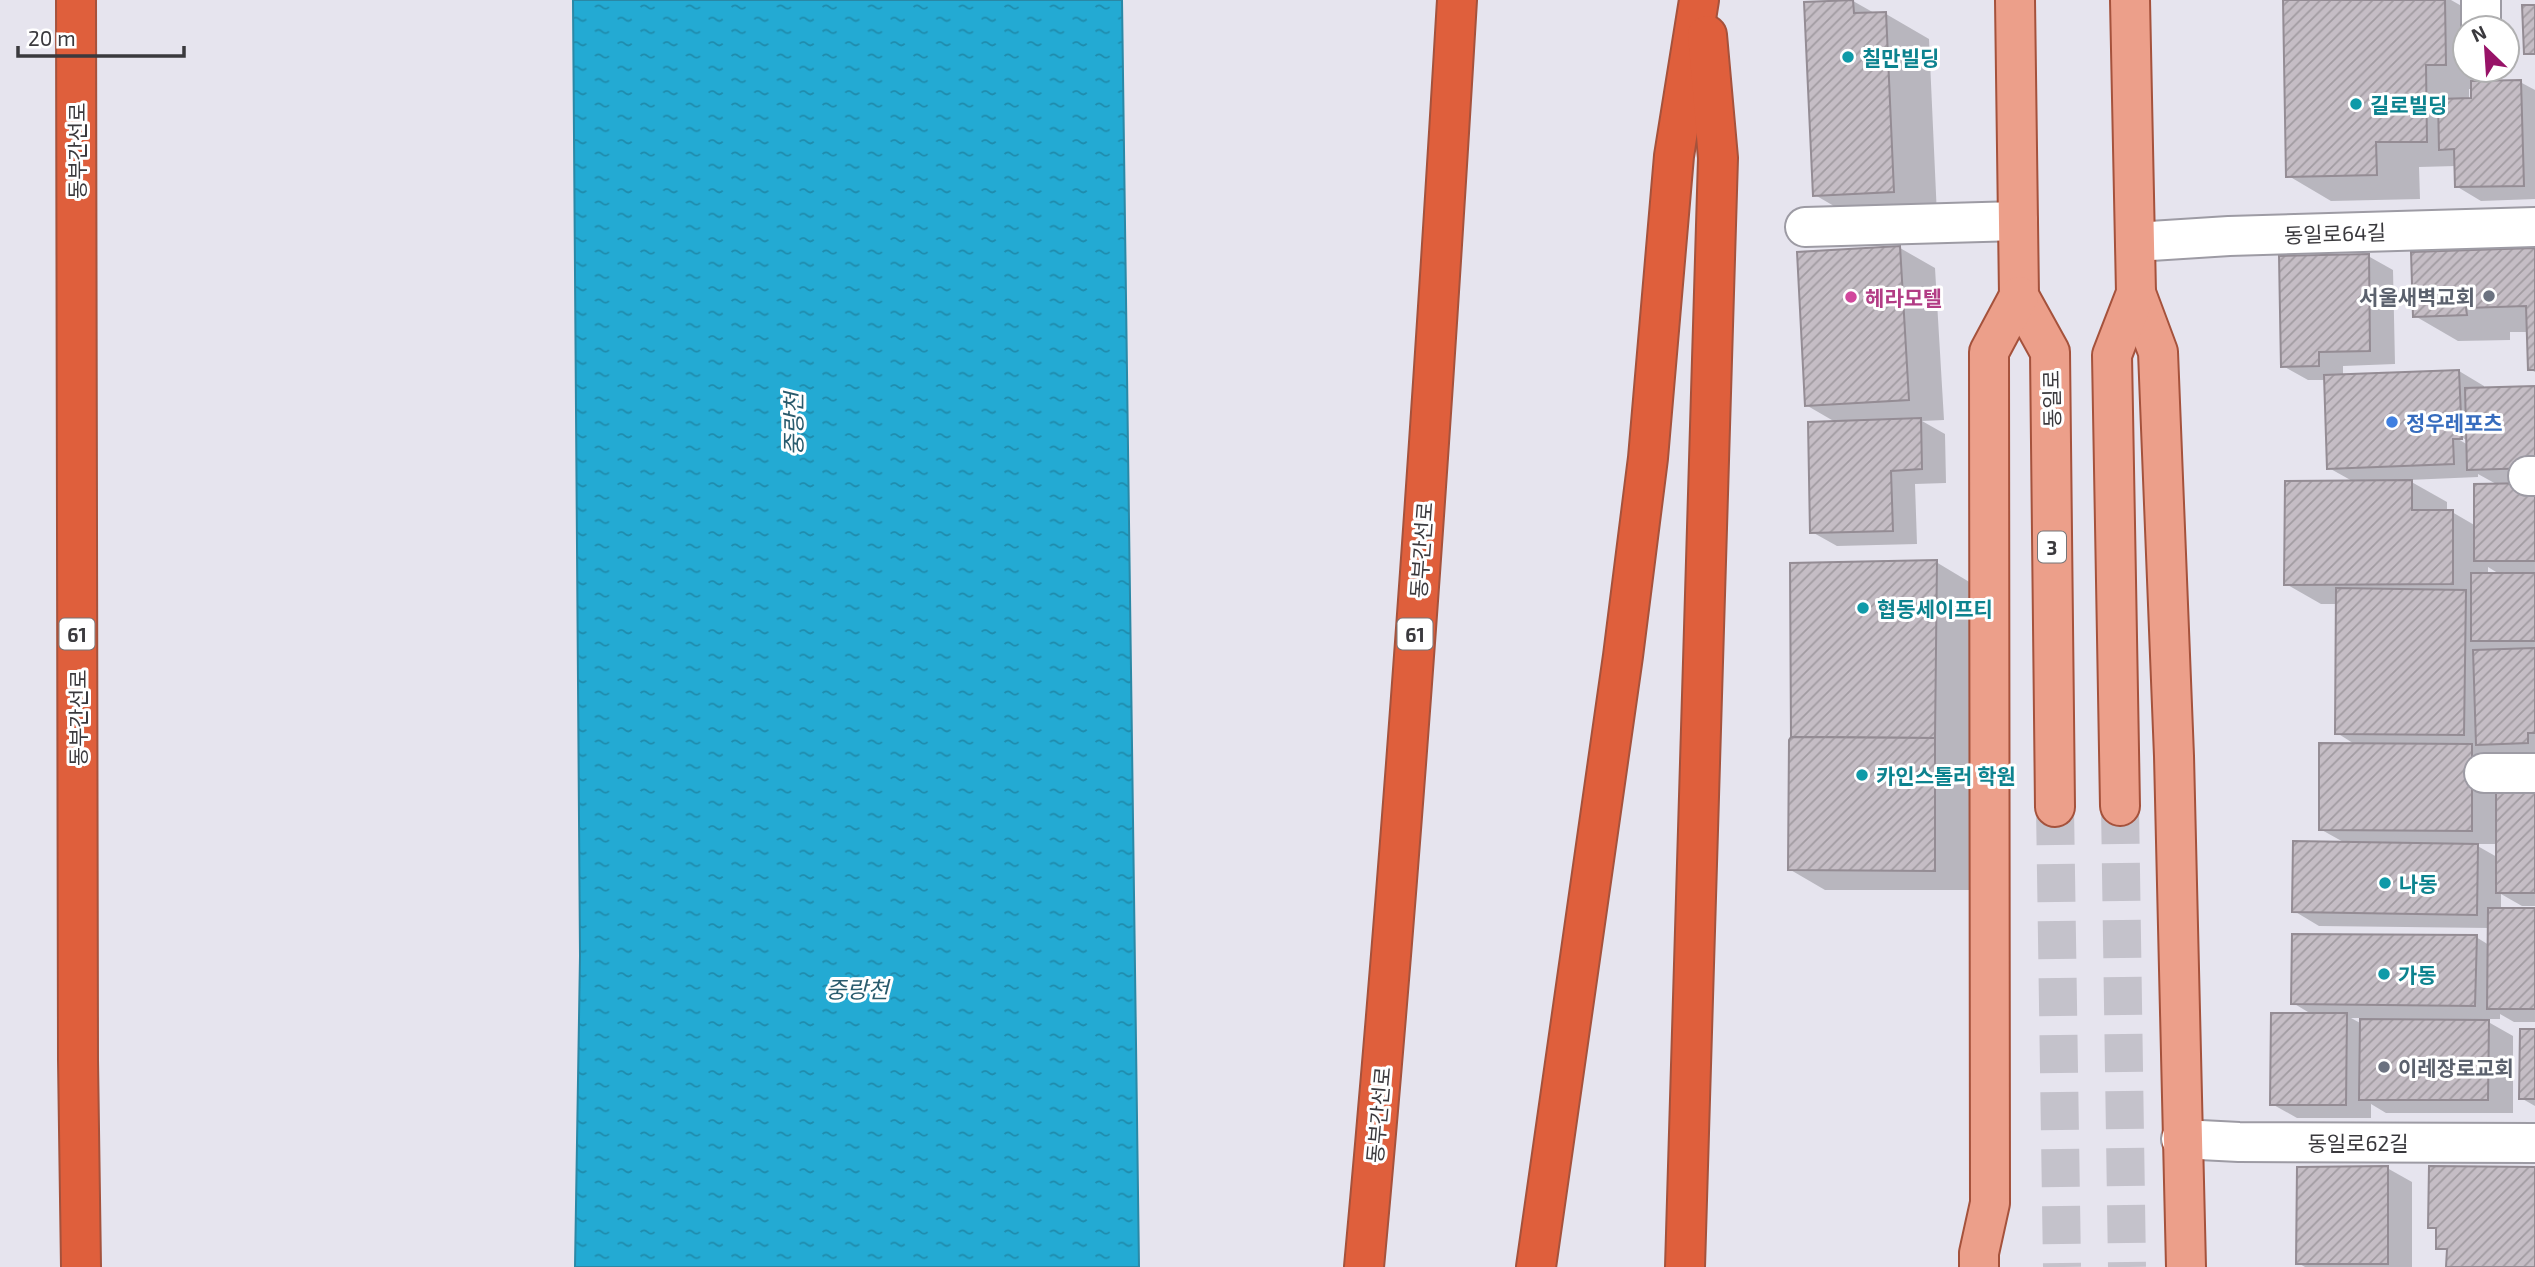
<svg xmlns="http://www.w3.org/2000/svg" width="2535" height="1267" font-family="'Exo 2','Noto Sans KR',sans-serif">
  <defs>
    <pattern id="water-ripples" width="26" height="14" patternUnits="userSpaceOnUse" patternTransform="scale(1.75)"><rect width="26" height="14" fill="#23aad3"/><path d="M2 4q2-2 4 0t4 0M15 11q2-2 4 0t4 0" fill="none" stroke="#1f8bac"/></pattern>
    <pattern id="building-hatch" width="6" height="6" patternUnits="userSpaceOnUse" patternTransform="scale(1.75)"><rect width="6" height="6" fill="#c5bdc5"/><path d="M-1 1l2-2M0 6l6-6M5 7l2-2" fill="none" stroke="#a19ba1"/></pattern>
  </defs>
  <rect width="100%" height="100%" fill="#e6e4ee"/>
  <path fill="url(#water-ripples)" stroke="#2a88a6" stroke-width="2" d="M 573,0 L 1122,0 L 1139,1267 L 575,1267 L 580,956 Z"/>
  <g fill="#0003" fill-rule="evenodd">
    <path d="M 2285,0 L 2451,0 L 2488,21 L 2465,28 L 2465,70 L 2489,70 L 2489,82 L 2520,82 L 2535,90 L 2535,199 L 2481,201 L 2456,186 L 2456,166 L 2419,167 L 2420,199 L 2331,201 L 2287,175 ZM 2469,89 L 2473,89 L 2473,100 L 2469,100 Z"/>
    <path d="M 1853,1 L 1876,14 L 1886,14 L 1929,39 L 1937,216 L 1858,220 L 1815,195 Z"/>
    <path d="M 1900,248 L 1935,268 L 1944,420 L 1922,421 L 1945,434 L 1946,483 L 1915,484 L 1917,544 L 1837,546 L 1812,532 L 1837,423 L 1806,405 Z"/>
    <path d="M 2535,249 L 2535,372 L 2530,369 L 2529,332 L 2510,332 L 2510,340 L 2458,341 L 2415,316 Z"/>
    <path d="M 2368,256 L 2393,270 L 2395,364 L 2343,366 L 2343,376 L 2459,371 L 2484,386 L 2484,390 L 2535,388 L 2535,906 L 2522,906 L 2501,894 L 2501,909 L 2535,910 L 2535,1022 L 2514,1022 L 2500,1014 L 2500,1019 L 2483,1019 L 2513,1036 L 2513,1113 L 2386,1113 L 2371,1104 L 2371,1118 L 2297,1118 L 2272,1104 L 2313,1015 L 2293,1003 L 2476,937 L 2489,945 L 2490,928 L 2319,926 L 2294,911 L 2347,844 L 2320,829 L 2356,745 L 2337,733 L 2337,604 L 2321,604 L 2286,584 L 2354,482 L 2329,468 L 2326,380 L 2308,380 L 2283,366 ZM 2455,433 L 2468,441 L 2468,445 L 2453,436 ZM 2478,474 L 2498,485 L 2476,526 L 2452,512 L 2447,512 L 2447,502 L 2408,480 L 2478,477 ZM 2488,567 L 2501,575 L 2488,575 ZM 2474,844 L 2497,844 L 2497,857 ZM 2351,1018 L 2362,1018 L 2362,1024 Z"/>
    <path d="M 1936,562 L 1971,583 L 1970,890 L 1825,890 L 1789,869 Z"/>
    <path d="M 2535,1031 L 2535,1106 L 2521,1098 Z"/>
    <path d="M 2387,1168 L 2412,1182 L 2412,1267 L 2305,1267 L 2298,1263 Z"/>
  </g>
  <g fill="url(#building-hatch)" stroke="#948c94" stroke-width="2">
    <path d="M 1853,0 L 1854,13 L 1886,12 L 1894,192 L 1813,196 L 1804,2 Z"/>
    <path d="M 2283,0 L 2445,0 L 2446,65 L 2426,65 L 2427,142 L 2376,142 L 2377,175 L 2286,177 Z"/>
    <path d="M 2522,5 L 2535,5 L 2535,54 L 2524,54 Z"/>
    <path d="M 2521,80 L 2524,186 L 2455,187 L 2454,149 L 2439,150 L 2438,99 L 2471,98 L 2471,81 Z"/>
    <path d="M 1900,246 L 1909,400 L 1805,406 L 1797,252 Z"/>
    <path d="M 2535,248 L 2535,370 L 2528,370 L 2526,306 L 2466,308 L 2467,315 L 2413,317 L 2411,252 Z"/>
    <path d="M 2369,254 L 2370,351 L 2319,352 L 2319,366 L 2281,367 L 2279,256 Z"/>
    <path d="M 2459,370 L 2462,439 L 2453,439 L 2454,464 L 2327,469 L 2324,375 Z"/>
    <path d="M 2535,386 L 2535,468 L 2467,470 L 2465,388 Z"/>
    <path d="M 1921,418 L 1922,469 L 1891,471 L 1893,531 L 1810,533 L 1808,422 Z"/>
    <path d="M 2412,480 L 2412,510 L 2453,510 L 2453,584 L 2284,585 L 2285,481 Z"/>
    <path d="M 2535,483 L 2535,561 L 2474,561 L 2474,484 Z"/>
    <path d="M 1937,560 L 1935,738 L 1791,737 L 1790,563 Z"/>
    <rect x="2471" y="573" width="64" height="68"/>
    <path d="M 2336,588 L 2466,590 L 2464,735 L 2335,734 Z"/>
    <path d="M 2535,648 L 2535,733 L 2528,733 L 2528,743 L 2476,745 L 2473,650 Z"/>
    <path d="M 1791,737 L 1935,738 L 1935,871 L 1788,870 L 1789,740 Z"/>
    <path d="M 2319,743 L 2472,744 L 2472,831 L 2319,830 Z"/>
    <rect x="2496" y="784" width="39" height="109"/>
    <path d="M 2293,841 L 2478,844 L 2477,915 L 2292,912 Z"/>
    <path d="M 2488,908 L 2535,908 L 2535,1009 L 2487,1009 Z"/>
    <path d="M 2292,934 L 2477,935 L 2475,1006 L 2291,1004 Z"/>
    <path d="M 2271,1013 L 2347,1013 L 2346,1105 L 2270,1105 Z"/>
    <path d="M 2360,1019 L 2489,1020 L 2488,1100 L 2359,1100 Z"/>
    <path d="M 2520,1029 L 2535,1029 L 2535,1099 L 2519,1099 Z"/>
    <path d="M 2388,1166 L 2388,1264 L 2296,1264 L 2297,1167 Z"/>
    <path d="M 2429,1166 L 2535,1167 L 2535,1267 L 2446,1267 L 2447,1249 L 2436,1249 L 2436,1228 L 2428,1228 Z"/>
  </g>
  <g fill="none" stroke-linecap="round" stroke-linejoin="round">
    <g stroke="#c4c2cb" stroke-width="38" stroke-dasharray="38 19" stroke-linecap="butt">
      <path d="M 2120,806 L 2127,1267"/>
      <path d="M 2055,807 L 2062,1267"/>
    </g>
    <defs>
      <g id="minor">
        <path d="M 2481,0 L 2481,28"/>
        <path d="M 1805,227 L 2018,221"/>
        <path d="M 2135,242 L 2229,236 L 2535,227"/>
        <path d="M 2528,476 L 2535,476"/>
        <path d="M 2484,773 L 2535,773"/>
        <path d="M 2181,1139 L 2239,1142 L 2535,1143"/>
      </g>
      <g id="major">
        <path d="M 2015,0 L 2019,296 L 2050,352 L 2055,807"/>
        <path d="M 2136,293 L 2158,352 L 2174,756 L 2186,1267"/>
        <path d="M 2120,806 L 2112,355 L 2136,293 L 2130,0"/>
        <path d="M 1979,1267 L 1979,1253 L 1990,1203 L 1989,352 L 2019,296"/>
      </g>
      <g id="highway">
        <path d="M 76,0 L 78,1060 L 81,1267"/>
        <path d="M 1364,1267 C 1403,845 1432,423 1457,0"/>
        <path d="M 1536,1267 L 1623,656 L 1648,458 L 1674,156 L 1699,0"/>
        <path d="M 1685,1267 L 1718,158 L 1707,35"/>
      </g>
    </defs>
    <use href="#minor" stroke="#9d9ba4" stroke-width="42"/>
    <use href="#major" stroke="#a5523c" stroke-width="42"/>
    <use href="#highway" stroke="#a5523c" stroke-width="42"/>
    <use href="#minor" stroke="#fff" stroke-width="38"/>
    <use href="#major" stroke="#ec9f8a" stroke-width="38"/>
    <use href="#highway" stroke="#df5f3c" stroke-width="38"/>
  </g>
  <g fill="#0f9aa8" stroke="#fff" stroke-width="2.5">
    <circle cx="1848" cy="57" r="7"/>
    <circle cx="2356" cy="104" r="7"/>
    <circle cx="1863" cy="608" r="7"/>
    <circle cx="1862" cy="775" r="7"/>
    <circle cx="2385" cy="883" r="7"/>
    <circle cx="2384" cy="974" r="7"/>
  </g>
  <g fill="#6b7280" stroke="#fff" stroke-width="2.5">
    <circle cx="2489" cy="296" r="7"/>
    <circle cx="2384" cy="1067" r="7"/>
  </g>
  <circle fill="#d1479c" stroke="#fff" stroke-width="2.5" cx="1851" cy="297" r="7"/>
  <circle fill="#3f7fe0" stroke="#fff" stroke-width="2.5" cx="2392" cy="422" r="7"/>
  <g text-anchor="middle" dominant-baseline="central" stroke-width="6" stroke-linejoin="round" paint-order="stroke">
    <g fill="#fff" stroke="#757477" stroke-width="2">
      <rect x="2038" y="531.5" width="28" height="31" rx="5"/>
      <rect x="59.5" y="618.5" width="35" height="31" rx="5"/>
      <rect x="1397.5" y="618.5" width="35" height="31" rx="5"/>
    </g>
    <g font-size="19" font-weight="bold" fill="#3a393d">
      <text x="2052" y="547">3</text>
      <text x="77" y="634">61</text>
      <text x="1415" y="634">61</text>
    </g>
    <g font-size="21" font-weight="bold" fill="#0d838f" stroke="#fff" text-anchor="start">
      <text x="1862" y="57">칠만빌딩</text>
      <text x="2370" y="104">길로빌딩</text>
      <text x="1877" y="608">협동세이프티</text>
      <text x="1876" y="775">카인스톨러 학원</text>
      <text x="2399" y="883">나동</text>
      <text x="2398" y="974">가동</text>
    </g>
    <g font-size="21" fill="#3a393d" stroke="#fff">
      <text transform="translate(76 151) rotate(-90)">동부간선로</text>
      <text transform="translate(2335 233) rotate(-2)">동일로64길</text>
      <text transform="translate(2051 399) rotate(-91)">동일로</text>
      <text transform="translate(1421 550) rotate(-86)">동부간선로</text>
      <text transform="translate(77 718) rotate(-90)">동부간선로</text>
      <text transform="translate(1378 1115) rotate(-85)">동부간선로</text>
      <text x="2358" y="1142">동일로62길</text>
    </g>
    <g font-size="21" font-weight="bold" fill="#5b616d" stroke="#fff" text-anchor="end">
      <text x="2475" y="296">서울새벽교회</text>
      <text x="2398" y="1067" text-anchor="start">이레장로교회</text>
    </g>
    <g font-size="21" font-weight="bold" fill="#b23c85" stroke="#fff" text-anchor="start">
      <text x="1865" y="297">헤라모텔</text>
    </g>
    <g font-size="21" font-weight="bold" fill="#366cbe" stroke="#fff" text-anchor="start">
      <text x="2406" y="422">정우레포츠</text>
    </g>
    <g font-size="23" font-style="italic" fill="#295b6d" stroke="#fff">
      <text transform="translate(793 424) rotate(-90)">중랑천</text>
      <text x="857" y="989">중랑천</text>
    </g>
  </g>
  <g transform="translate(2486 49) rotate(335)"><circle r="33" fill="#ffffff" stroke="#b0b0b1" stroke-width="2"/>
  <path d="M0-5L12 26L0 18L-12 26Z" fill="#981368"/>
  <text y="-10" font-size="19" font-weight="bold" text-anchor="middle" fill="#3a393d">N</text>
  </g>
  <path d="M18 46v10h166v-10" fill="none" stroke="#3a393d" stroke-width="3.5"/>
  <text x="28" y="46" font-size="21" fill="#3a393d" stroke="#ffffff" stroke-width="5" paint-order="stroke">20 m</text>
</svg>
